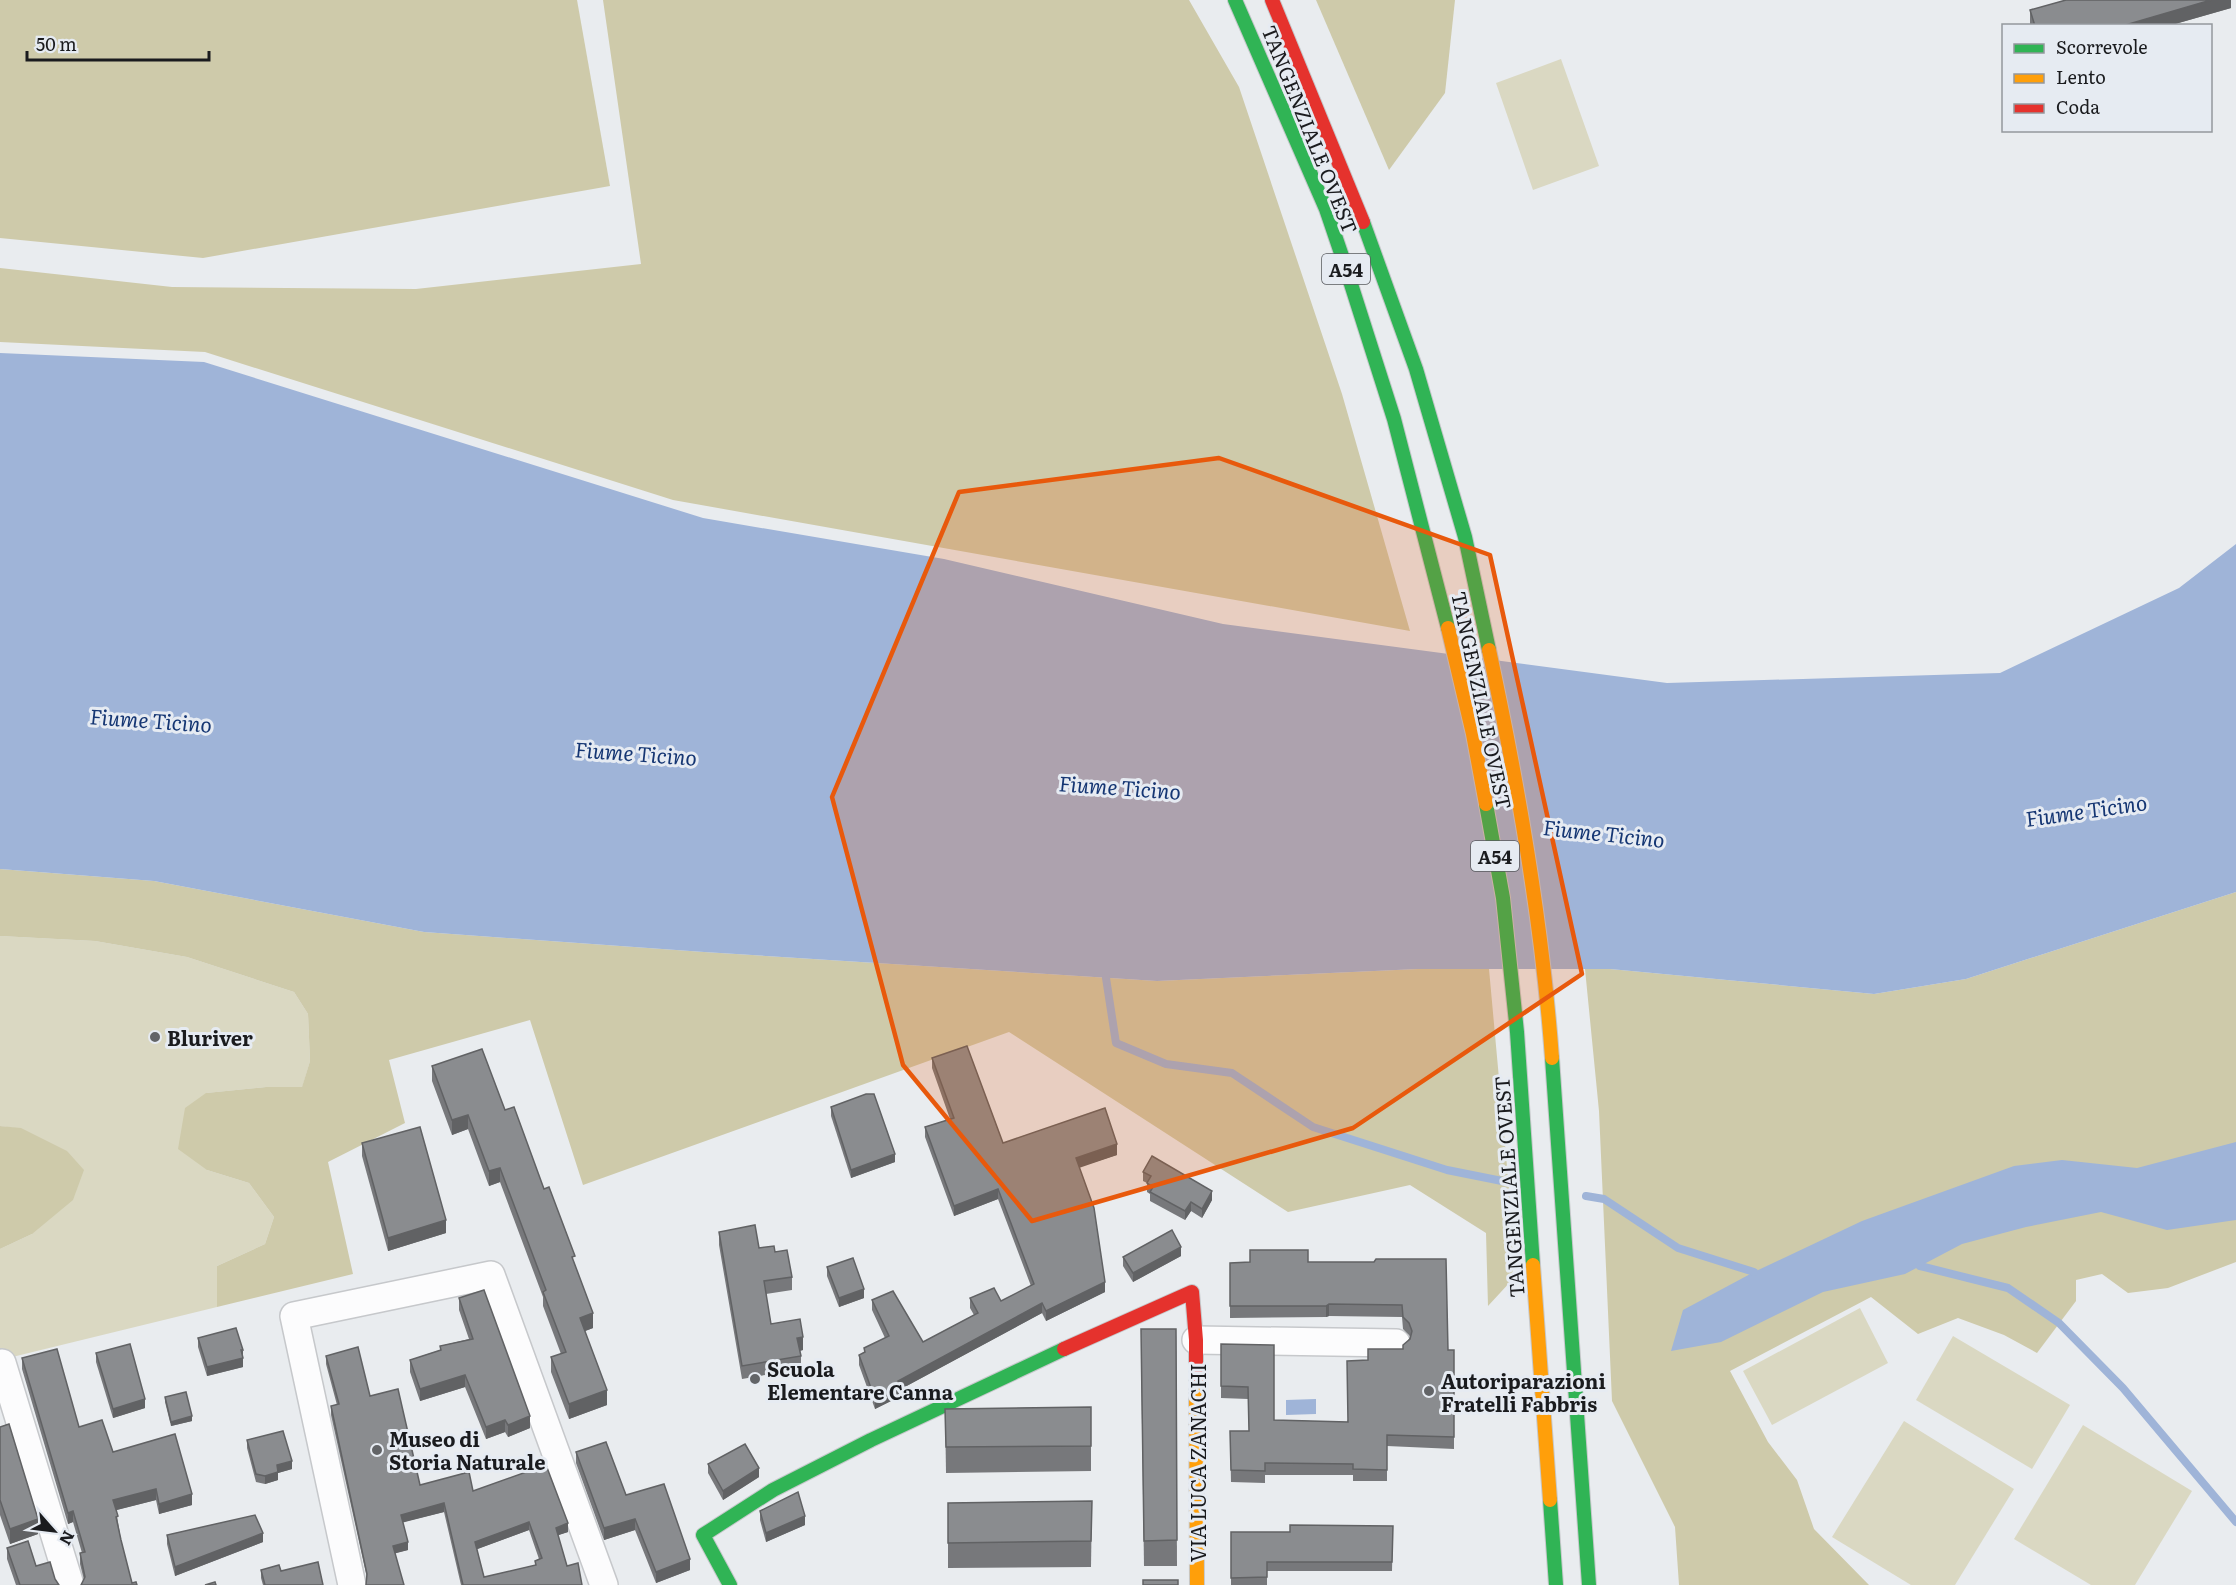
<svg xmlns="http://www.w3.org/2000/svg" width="2236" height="1585" font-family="Literata,serif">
  <rect width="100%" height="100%" fill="#e9ecef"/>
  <g fill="#dad8c2">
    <path d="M 1561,59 L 1599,166 L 1533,190 L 1496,83 Z"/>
    <path d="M 0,936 L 95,941 L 187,957 L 294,992 L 308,1014 L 310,1061 L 302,1088 L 266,1087 L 206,1093 L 207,1170 L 249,1183 L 274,1217 L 265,1244 L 217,1266 L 217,1307 L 0,1360 L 0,1249 L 32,1234 L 21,1129 L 0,1126 Z"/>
    <path d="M 1860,1308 L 1888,1363 L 1772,1425 L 1743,1371 Z"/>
    <path d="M 1953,1336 L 2070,1405 L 2032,1469 L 1916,1400 Z"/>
    <path d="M 1904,1421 L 2014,1489 L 1955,1585 L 1911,1585 L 1832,1537 Z"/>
    <path d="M 2083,1425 L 2192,1491 L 2135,1585 L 2091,1585 L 2014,1539 Z"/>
  </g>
  <g fill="#cecaaa">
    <path d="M 0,0 L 577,0 L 610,186 L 203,258 L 0,238 Z"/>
    <path d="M 603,0 L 1189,0 L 1239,87 L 1342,394 L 1410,631 L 673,500 L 205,352 L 0,342 L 0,268 L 172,287 L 416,289 L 641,264 Z"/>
    <path d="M 1316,0 L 1455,0 L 1445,93 L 1389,170 Z"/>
    <path d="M 0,869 L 154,881 L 424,932 L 704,952 L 1157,981 L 1418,969 L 1489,969 L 1514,1243 L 1512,1280 L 1488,1306 L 1486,1233 L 1410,1185 L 1288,1212 L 1009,1032 L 583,1185 L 530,1020 L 389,1060 L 405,1123 L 328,1162 L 353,1274 L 217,1307 L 217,1266 L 265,1244 L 274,1217 L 249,1183 L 207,1170 L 178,1149 L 185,1108 L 206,1093 L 266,1087 L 302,1087 L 310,1061 L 308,1014 L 294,992 L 187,957 L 95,941 L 0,936 Z"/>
    <path d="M 2236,892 L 2236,1262 L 2168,1288 L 2128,1293 L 2102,1274 L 2076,1280 L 2076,1301 L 2037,1353 L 2004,1335 L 1958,1318 L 1918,1334 L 1871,1297 L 1730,1371 L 1768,1442 L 1797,1480 L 1814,1529 L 1869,1585 L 1679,1585 L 1675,1527 L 1612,1401 L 1599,1111 L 1585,969 L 1610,969 L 1874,994 L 1966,979 Z"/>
    <path d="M 0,1126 L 21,1128 L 67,1151 L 84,1170 L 73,1200 L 32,1234 L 0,1249 Z"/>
  </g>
  <g fill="#9fb4d8">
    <path d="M 0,353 L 204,362 L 703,518 L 944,559 L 1223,624 L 1667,683 L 2000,673 L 2179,588 L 2236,544 L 2236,892 L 1966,979 L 1874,994 L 1610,969 L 1418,969 L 1157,981 L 704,952 L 424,932 L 154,881 L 0,869 Z"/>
    <path d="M 2236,1142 L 2236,1220 L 2167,1230 L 2101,1212 L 2026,1227 L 1962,1244 L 1905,1274 L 1823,1292 L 1721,1342 L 1671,1351 L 1683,1310 L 1754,1272 L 1862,1221 L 2014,1166 L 2062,1160 L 2137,1168 Z"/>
    <path d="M 1316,1399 L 1316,1414 L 1286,1415 L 1286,1400 Z"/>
  </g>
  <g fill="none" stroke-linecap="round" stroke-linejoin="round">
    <g stroke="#9fb4d8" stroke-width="8">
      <path d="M 1106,978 L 1116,1043 L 1166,1064 L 1232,1073 L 1313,1127 L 1447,1170 L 1512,1183"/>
      <path d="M 1586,1196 L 1604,1199 L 1678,1248 L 1754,1272"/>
      <path d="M 1920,1266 L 2008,1288 L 2059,1323 L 2123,1388 L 2236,1522"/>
    </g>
    <defs>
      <g id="street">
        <path d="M 1196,1340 L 1396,1343"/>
        <path d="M 2,1363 L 70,1585"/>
        <path d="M 352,1585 L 294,1316 L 491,1275 L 604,1585"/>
      </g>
      <g id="fast">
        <path d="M 1235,0 L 1326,209 L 1343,259 L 1394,419 L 1448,628"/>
        <path d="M 1363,222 L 1416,369 L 1465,537 L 1489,650"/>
        <path d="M 1486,804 L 1503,898 L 1517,1032 L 1533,1265"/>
        <path d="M 1552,1058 L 1589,1585"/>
        <path d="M 1550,1500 L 1556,1585"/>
        <path d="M 730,1585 L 703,1535 L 773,1490 L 871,1440 L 1064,1349"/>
      </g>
      <g id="slow">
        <path d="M 1448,628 L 1473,734 L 1486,804"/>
        <path d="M 1489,650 C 1518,784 1542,921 1552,1058"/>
        <path d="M 1533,1265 L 1550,1500"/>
        <path d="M 1196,1379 L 1197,1585"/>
      </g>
      <g id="jam">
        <path d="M 1272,0 L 1363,222"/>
        <path d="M 1064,1349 L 1192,1292 L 1196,1340 L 1196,1379"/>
      </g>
    </defs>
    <use href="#street" stroke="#c6c8cb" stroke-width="30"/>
    <use href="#fast" stroke="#c6c8cb" stroke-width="16"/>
    <use href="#slow" stroke="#c6c8cb" stroke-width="16"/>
    <use href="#jam" stroke="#c6c8cb" stroke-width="16"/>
    <use href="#street" stroke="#fcfcfd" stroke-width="27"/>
    <use href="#fast" stroke="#30b455" stroke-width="14"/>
    <use href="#slow" stroke="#ff9f0a" stroke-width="14"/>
    <use href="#jam" stroke="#e5322d" stroke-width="14"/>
  </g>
  <g fill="#77787b" fill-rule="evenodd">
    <path d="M 2231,0 L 2231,8 L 2168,26 L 2031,26 L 2030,24 L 2030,10 Z"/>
    <path d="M 932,1058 L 1003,1143 L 1117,1155 L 1079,1167 L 1105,1292 L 1046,1321 L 1042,1313 L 901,1389 L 901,1396 L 875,1409 L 859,1365 L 859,1355 L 864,1352 L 864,1348 L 885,1338 L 872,1310 L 872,1300 L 923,1342 L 974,1315 L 970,1308 L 970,1298 L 1001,1301 L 1031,1286 L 998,1199 L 954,1216 L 925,1137 L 925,1127 L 950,1119 L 932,1068 Z"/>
    <path d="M 432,1066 L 505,1110 L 544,1189 L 575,1265 L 593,1328 L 585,1331 L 607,1405 L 569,1419 L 551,1372 L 551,1357 L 561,1354 L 543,1306 L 543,1297 L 500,1182 L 489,1186 L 468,1129 L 452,1135 L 432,1081 Z"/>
    <path d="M 831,1107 L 895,1162 L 851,1178 L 831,1116 Z"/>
    <path d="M 362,1143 L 446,1233 L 388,1251 L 362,1156 Z"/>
    <path d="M 1143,1172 L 1212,1200 L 1202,1218 L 1191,1211 L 1185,1220 L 1150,1201 L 1150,1194 L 1147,1192 L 1147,1183 L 1143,1181 Z"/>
    <path d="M 719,1232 L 759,1248 L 775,1252 L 792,1277 L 792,1290 L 766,1294 L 771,1324 L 803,1350 L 800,1351 L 801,1356 L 801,1369 L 742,1379 L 719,1245 Z"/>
    <path d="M 1181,1256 L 1133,1282 L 1123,1266 L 1123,1257 Z"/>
    <path d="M 1374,1262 L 1448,1350 L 1454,1350 L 1454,1449 L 1387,1446 L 1387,1481 L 1353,1481 L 1353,1475 L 1265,1475 L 1265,1483 L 1231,1482 L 1230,1431 L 1249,1431 L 1248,1399 L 1221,1398 L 1221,1344 L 1274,1420 L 1347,1422 L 1368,1360 L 1403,1349 L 1410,1337 L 1409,1335 L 1403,1329 L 1402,1317 L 1329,1316 L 1326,1317 L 1230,1318 L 1230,1263 Z"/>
    <path d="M 827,1267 L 864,1298 L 839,1307 L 827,1276 Z"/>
    <path d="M 459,1298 L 530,1428 L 508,1437 L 505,1432 L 486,1439 L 465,1387 L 420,1401 L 410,1372 L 410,1360 L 440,1350 L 440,1346 L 469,1339 L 459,1310 Z"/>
    <path d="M 1176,1329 L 1177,1566 L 1144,1566 L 1141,1355 Z"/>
    <path d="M 198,1338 L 243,1359 L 243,1367 L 207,1376 L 198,1347 Z"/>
    <path d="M 96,1353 L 145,1408 L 113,1418 L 96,1362 Z"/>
    <path d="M 326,1356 L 370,1396 L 420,1485 L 473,1491 L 568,1532 L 558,1535 L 567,1566 L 582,1585 L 461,1585 L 444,1512 L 403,1522 L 408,1550 L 395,1553 L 367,1578 L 331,1415 L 331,1406 L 337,1405 L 326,1364 ZM 529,1530 L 539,1559 L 535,1561 L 535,1566 L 484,1577 L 477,1549 Z"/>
    <path d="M 22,1358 L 79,1427 L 113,1452 L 192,1505 L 159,1514 L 156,1500 L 116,1510 L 121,1540 L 132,1583 L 137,1585 L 84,1580 L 80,1564 L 80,1553 L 82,1553 L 73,1522 L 68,1524 L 22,1369 Z"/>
    <path d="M 165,1397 L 192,1421 L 171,1426 L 165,1402 Z"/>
    <path d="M 1091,1407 L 1091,1471 L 946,1473 L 945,1409 Z"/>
    <path d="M 0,1427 L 38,1534 L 10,1544 L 0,1515 Z"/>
    <path d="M 247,1440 L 292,1469 L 278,1473 L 278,1480 L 265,1484 L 256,1482 L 247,1448 Z"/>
    <path d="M 576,1452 L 626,1495 L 690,1570 L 656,1583 L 635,1530 L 604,1540 L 576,1463 Z"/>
    <path d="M 708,1464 L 759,1477 L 723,1500 L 708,1473 Z"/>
    <path d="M 1092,1501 L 1091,1567 L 948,1568 L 948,1503 Z"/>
    <path d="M 760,1511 L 805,1525 L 766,1542 L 760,1520 Z"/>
    <path d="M 1393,1526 L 1392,1571 L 1267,1571 L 1267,1585 L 1231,1585 L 1231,1532 L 1290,1532 Z"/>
    <path d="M 167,1535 L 263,1542 L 175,1576 L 167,1544 Z"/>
    <path d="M 7,1548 L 36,1566 L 55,1579 L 59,1585 L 16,1585 L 7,1559 Z"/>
    <path d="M 261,1570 L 281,1571 L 323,1585 L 263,1585 L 261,1578 Z"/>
  </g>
  <g fill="#616264">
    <path d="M 2211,0 L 2231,0 L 2231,8 L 2168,26 L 2122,26 Z"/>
    <path d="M 468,1115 L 468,1129 L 452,1135 L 452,1120 Z"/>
    <path d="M 1117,1144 L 1117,1155 L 1076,1169 L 1076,1158 Z"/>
    <path d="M 895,1154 L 895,1162 L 851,1178 L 851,1170 Z"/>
    <path d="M 500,1168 L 500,1182 L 489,1186 L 489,1171 Z"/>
    <path d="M 998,1189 L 998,1199 L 954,1216 L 954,1206 Z"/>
    <path d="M 1212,1191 L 1212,1200 L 1202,1218 L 1202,1209 Z"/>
    <path d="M 1191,1202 L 1191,1211 L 1185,1220 L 1185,1211 Z"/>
    <path d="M 446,1220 L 446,1233 L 388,1251 L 388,1238 Z"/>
    <path d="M 1181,1247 L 1181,1256 L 1133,1282 L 1133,1273 Z"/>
    <path d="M 1105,1282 L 1105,1292 L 1046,1321 L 1046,1311 Z"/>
    <path d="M 864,1289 L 864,1298 L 839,1307 L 839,1298 Z"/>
    <path d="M 1042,1303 L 1042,1313 L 901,1389 L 901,1396 L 875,1409 L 875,1399 L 898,1381 Z"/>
    <path d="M 1329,1304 L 1329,1316 L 1326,1317 L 1326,1306 Z"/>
    <path d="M 593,1313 L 593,1328 L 580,1333 L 580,1318 Z"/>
    <path d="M 803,1337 L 803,1350 L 797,1351 L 797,1338 Z"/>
    <path d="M 243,1350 L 243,1367 L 207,1376 L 207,1367 Z"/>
    <path d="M 465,1375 L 465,1387 L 420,1401 L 420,1389 Z"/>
    <path d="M 607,1390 L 607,1405 L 569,1419 L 569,1404 Z"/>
    <path d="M 145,1399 L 145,1408 L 113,1418 L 113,1409 Z"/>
    <path d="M 192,1416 L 192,1421 L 171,1426 L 171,1422 Z"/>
    <path d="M 530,1416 L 530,1428 L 508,1437 L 508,1425 Z"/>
    <path d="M 505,1420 L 505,1432 L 486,1439 L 486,1427 Z"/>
    <path d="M 292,1461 L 292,1469 L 278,1473 L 278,1480 L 265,1484 L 265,1476 L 277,1465 Z"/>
    <path d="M 759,1468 L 759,1477 L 723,1500 L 723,1491 Z"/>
    <path d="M 156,1489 L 156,1500 L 113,1511 L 113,1500 Z"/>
    <path d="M 192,1494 L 192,1505 L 159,1514 L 159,1504 Z"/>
    <path d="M 444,1503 L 444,1512 L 401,1523 L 401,1515 Z"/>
    <path d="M 73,1511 L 73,1522 L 68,1524 L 68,1513 Z"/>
    <path d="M 805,1516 L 805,1525 L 766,1542 L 766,1533 Z"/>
    <path d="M 38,1519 L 38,1534 L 10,1544 L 10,1529 Z"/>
    <path d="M 635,1519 L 635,1530 L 604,1540 L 604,1528 Z"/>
    <path d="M 529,1522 L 529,1530 L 475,1550 L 475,1542 Z"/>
    <path d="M 568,1523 L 568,1532 L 556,1536 L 556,1528 Z"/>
    <path d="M 263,1533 L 263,1542 L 175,1576 L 175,1567 Z"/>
    <path d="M 408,1542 L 408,1550 L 393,1554 L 393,1546 Z"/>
    <path d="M 690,1559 L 690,1570 L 656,1583 L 656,1572 Z"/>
  </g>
  <g fill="#8a8c8f" stroke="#616264" stroke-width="1.5" fill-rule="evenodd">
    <path d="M 2066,0 L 2211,0 L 2122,26 L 2035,26 L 2030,10 Z"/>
    <path d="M 967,1046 L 1003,1143 L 1105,1108 L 1117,1144 L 1076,1158 L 1094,1208 L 1105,1282 L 1046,1311 L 1042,1303 L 898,1381 L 901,1386 L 875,1399 L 859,1355 L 865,1352 L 864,1348 L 889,1336 L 872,1300 L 893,1291 L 923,1342 L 978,1313 L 970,1298 L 994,1288 L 1001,1301 L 1034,1284 L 998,1189 L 954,1206 L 925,1127 L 954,1118 L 932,1058 Z"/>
    <path d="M 482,1049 L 505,1110 L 514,1107 L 544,1189 L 549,1187 L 575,1256 L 572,1257 L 593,1313 L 580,1318 L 607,1390 L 569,1404 L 551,1357 L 566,1352 L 543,1292 L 546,1290 L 500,1168 L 489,1171 L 468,1115 L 452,1120 L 432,1066 Z"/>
    <path d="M 866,1094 L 874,1094 L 895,1154 L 851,1170 L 831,1107 Z"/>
    <path d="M 420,1127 L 446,1220 L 388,1238 L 362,1143 Z"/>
    <path d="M 1152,1156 L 1212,1191 L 1202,1209 L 1191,1202 L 1185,1211 L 1150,1192 L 1153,1187 L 1147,1183 L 1151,1176 L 1143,1172 Z"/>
    <path d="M 755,1225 L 759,1248 L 774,1246 L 775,1252 L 787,1250 L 792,1277 L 764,1281 L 771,1324 L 800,1319 L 803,1337 L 797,1338 L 801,1356 L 742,1366 L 719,1232 Z"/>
    <path d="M 1172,1230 L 1181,1247 L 1133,1273 L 1123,1257 Z"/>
    <path d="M 1250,1250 L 1308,1250 L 1308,1262 L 1374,1262 L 1376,1259 L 1446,1259 L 1448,1350 L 1454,1350 L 1454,1437 L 1387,1435 L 1387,1470 L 1353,1469 L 1353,1464 L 1265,1463 L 1265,1471 L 1231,1470 L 1230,1431 L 1249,1431 L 1248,1387 L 1221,1386 L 1221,1344 L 1274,1345 L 1274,1420 L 1348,1422 L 1347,1361 L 1368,1360 L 1368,1349 L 1403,1349 L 1403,1345 L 1410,1339 L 1412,1331 L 1409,1323 L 1403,1317 L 1402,1305 L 1329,1304 L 1326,1306 L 1230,1306 L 1230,1263 L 1250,1262 Z"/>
    <path d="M 853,1258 L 864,1289 L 839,1298 L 827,1267 Z"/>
    <path d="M 484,1290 L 530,1416 L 508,1425 L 505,1420 L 486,1427 L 465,1375 L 420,1389 L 410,1360 L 441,1350 L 440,1346 L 473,1339 L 459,1298 Z"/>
    <path d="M 236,1328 L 243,1350 L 241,1350 L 243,1358 L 207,1367 L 198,1338 Z"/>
    <path d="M 1141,1329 L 1176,1329 L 1177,1540 L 1144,1541 Z"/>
    <path d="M 130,1344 L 145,1399 L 113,1409 L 96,1353 Z"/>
    <path d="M 358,1347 L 370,1396 L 398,1389 L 420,1485 L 469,1472 L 473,1491 L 546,1465 L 568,1523 L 556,1528 L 567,1566 L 578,1563 L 582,1585 L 463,1585 L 444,1503 L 401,1515 L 408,1542 L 393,1546 L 404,1585 L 366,1585 L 367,1574 L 331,1406 L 339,1404 L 326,1356 ZM 529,1522 L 542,1558 L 535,1561 L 536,1565 L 484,1577 L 475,1542 Z"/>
    <path d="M 57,1349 L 79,1427 L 102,1420 L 113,1452 L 175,1434 L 192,1494 L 159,1504 L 156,1489 L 113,1500 L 118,1516 L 116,1517 L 121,1540 L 132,1583 L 136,1582 L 137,1585 L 81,1585 L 85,1577 L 80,1553 L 85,1552 L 73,1511 L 68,1513 L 22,1358 Z"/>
    <path d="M 186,1392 L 192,1416 L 171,1422 L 165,1397 Z"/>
    <path d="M 1091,1407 L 1091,1446 L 946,1447 L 945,1409 Z"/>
    <path d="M 9,1424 L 38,1519 L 10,1529 L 0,1500 L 0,1427 Z"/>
    <path d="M 283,1431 L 292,1461 L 277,1465 L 278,1472 L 265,1476 L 256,1474 L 247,1440 Z"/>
    <path d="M 606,1442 L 626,1495 L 664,1484 L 690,1559 L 656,1572 L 635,1519 L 604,1528 L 576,1452 Z"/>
    <path d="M 745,1444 L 759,1468 L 723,1491 L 708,1464 Z"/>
    <path d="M 798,1492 L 805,1516 L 766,1533 L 760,1511 Z"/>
    <path d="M 1092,1501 L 1091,1541 L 948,1543 L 948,1503 Z"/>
    <path d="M 255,1515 L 263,1533 L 175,1567 L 167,1535 Z"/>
    <path d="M 1290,1525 L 1393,1526 L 1392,1562 L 1267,1562 L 1267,1577 L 1231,1578 L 1231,1532 L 1290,1532 Z"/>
    <path d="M 28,1541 L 36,1566 L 50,1562 L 55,1579 L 59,1585 L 20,1585 L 7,1548 Z"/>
    <path d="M 318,1562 L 323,1585 L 265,1585 L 261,1570 L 279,1565 L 281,1571 Z"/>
    <rect x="1143" y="1580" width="35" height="5"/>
    <path d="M 215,1582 L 216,1585 L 205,1585 Z"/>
  </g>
  <path fill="#e8590c" fill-opacity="0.2" stroke="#e8590c" stroke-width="4.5" stroke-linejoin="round" d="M 1219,458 L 1490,555 L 1582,974 L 1353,1128 L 1032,1221 L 903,1065 L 832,797 L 959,492 Z"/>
  <g fill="#626467" stroke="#e6ebf2" stroke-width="2">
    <circle cx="155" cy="1037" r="6"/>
    <circle cx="755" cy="1379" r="6"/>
    <circle cx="1429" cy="1391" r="6"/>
    <circle cx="377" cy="1450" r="6"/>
  </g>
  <g text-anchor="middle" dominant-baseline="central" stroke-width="6" stroke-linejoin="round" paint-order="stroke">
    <g fill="#e6ebf2" stroke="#57595e" stroke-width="1.5">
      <rect x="1322" y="254" width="48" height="30" rx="4.5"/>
      <rect x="1471" y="841" width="48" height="30" rx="4.5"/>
    </g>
    <g font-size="18" font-weight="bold" fill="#1a1b1e">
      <text x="1346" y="269">A54</text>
      <text x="1495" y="856">A54</text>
    </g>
    <g font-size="20" fill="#1a1b1e" stroke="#e6ebf2">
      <text transform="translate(1311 129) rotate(68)">TANGENZIALE OVEST</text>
      <text transform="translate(1483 700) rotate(78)">TANGENZIALE OVEST</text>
      <text transform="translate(1508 1187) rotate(-94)">TANGENZIALE OVEST</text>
      <text transform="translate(1197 1463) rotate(-90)">VIA LUCA ZANACHI</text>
    </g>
    <g font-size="20" font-weight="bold" fill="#1a1b1e" stroke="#e6ebf2" text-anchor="start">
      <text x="167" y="1037">Bluriver</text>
      <text x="767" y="1368">Scuola<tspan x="767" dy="23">Elementare Canna</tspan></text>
      <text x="1441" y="1380">Autoriparazioni<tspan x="1441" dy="23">Fratelli Fabbris</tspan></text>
      <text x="389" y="1438">Museo di<tspan x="389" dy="23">Storia Naturale</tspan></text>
    </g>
    <g font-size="21" font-style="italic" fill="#153673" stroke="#e6ebf2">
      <text transform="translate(151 719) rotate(4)">Fiume Ticino</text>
      <text transform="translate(636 752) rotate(4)">Fiume Ticino</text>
      <text transform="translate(1120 786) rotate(4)">Fiume Ticino</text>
      <text transform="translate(2086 809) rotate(-8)">Fiume Ticino</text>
      <text transform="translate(1604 832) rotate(6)">Fiume Ticino</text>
    </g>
  </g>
  <rect x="2002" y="24" width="210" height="108" fill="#e6ebf2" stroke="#94989d" stroke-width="1.5"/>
  <rect x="2014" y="44" width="30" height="9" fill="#30b455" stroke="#94989d" stroke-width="1.5"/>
  <text x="2056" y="54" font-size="18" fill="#1a1b1e">Scorrevole</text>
  <rect x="2014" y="74" width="30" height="9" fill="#ff9f0a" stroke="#94989d" stroke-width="1.5"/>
  <text x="2056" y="84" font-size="18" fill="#1a1b1e">Lento</text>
  <rect x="2014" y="104" width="30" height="9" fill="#e5322d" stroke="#94989d" stroke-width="1.5"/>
  <text x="2056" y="114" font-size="18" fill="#1a1b1e">Coda</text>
  <g transform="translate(54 1531) rotate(118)" stroke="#e6ebf2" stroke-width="4.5" paint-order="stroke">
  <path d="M0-4.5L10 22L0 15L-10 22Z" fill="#1a1b1e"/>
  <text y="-9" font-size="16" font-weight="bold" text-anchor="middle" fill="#1a1b1e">N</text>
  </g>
  <path d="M27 51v9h182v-9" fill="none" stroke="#1a1b1e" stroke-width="3"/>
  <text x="36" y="51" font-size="18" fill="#1a1b1e" stroke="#e6ebf2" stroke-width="4.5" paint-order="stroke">50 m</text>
</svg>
